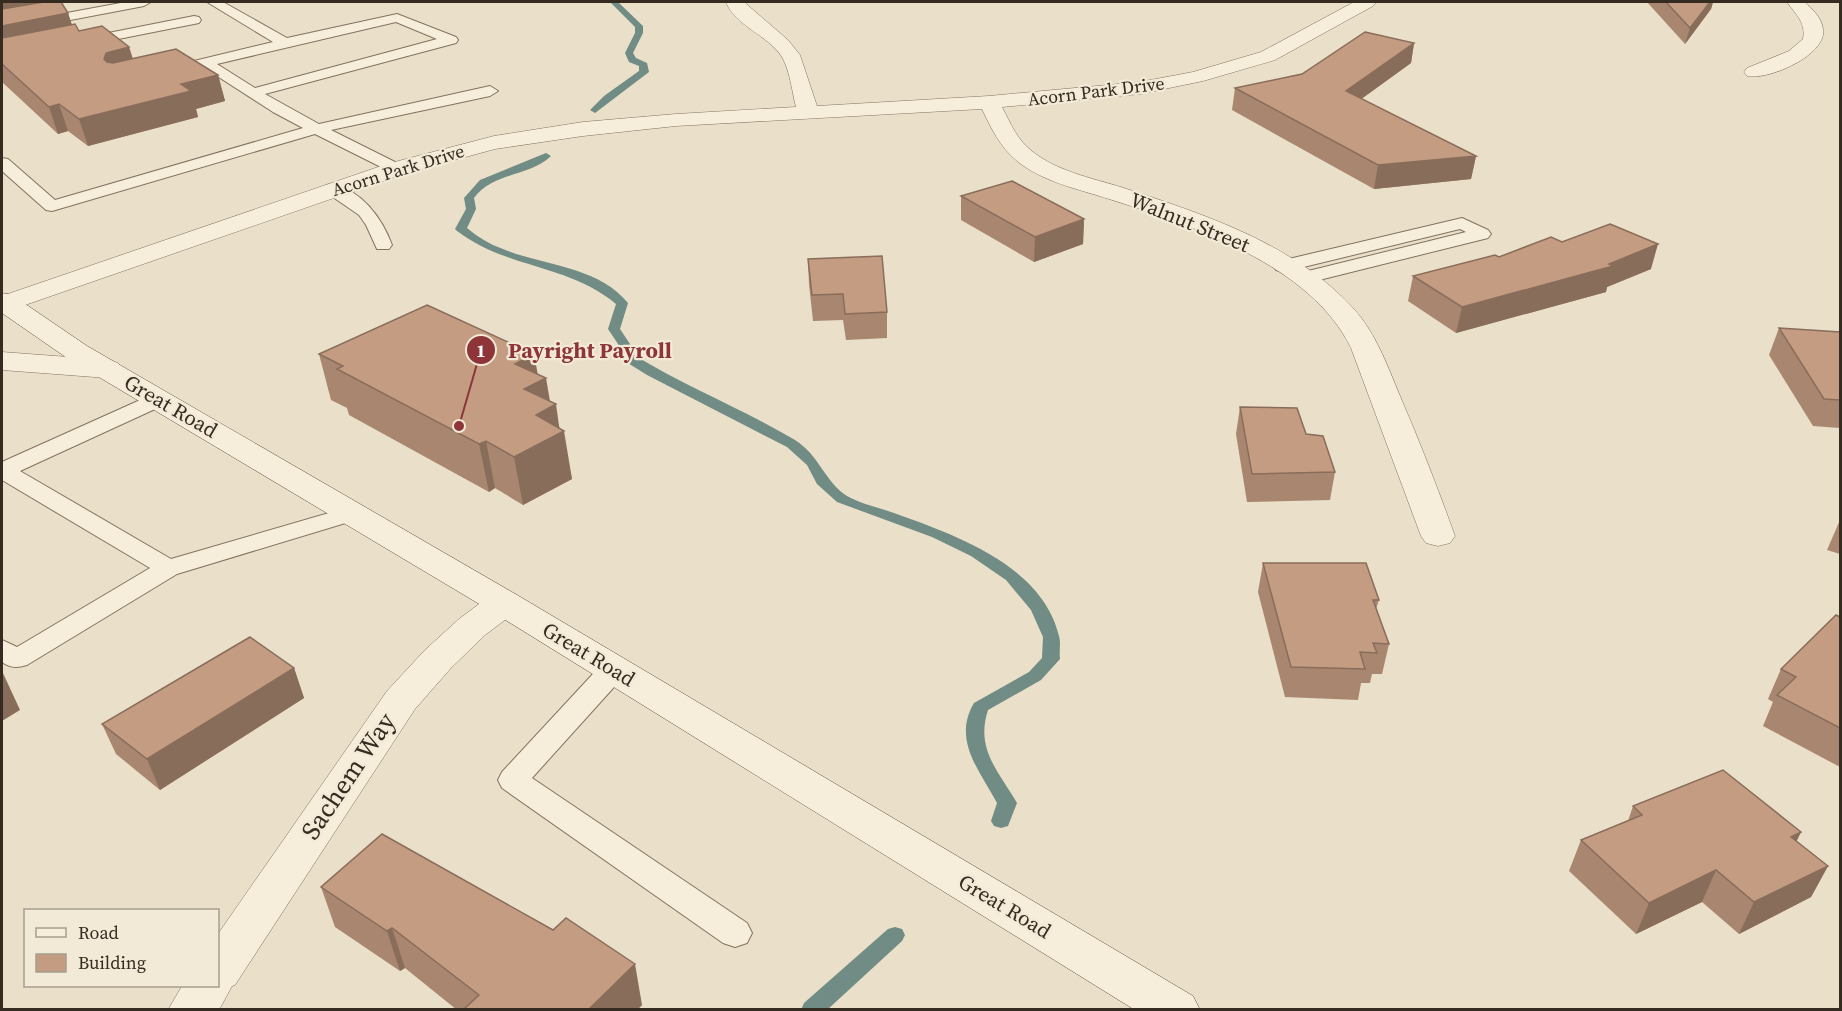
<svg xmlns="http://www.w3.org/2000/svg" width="1842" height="1011" font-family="'Source Serif 4',serif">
  <rect width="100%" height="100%" fill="#eadfc8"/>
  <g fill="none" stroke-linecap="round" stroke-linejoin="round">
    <g fill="#708c84" fill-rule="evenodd">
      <path d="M 610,2 L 618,2 L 643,26 L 643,33 L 633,53 L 636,58 L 647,63 L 649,72 L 595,113 L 590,110 L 604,96 L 639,71 L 639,66 L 629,62 L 625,53 L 635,33 L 635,27 Z"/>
      <path d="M 546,153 L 551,156 C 529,177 493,172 474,198 L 476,209 L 467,228 C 478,237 489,244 503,249 C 544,266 598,266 628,303 L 620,329 L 630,344 L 634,355 C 686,387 743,409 795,440 C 819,455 825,482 847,496 C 861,504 880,508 894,513 C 955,535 1042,565 1059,636 C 1061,643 1059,652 1060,659 L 1041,680 L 988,710 C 975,749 999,772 1017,803 L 1008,826 L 1001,828 L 994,826 L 991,821 L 997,803 C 980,771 952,740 974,703 L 1029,672 L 1042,658 L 1043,637 L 1031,610 L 1006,580 L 971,556 L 932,537 L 837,502 L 817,484 L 807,465 L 787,447 L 647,375 L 623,360 L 618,344 L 608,329 L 616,304 C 568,264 507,269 457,231 L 455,229 L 466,209 L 464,198 L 480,180 Z"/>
      <path d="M 895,927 L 902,929 L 905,935 L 902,941 L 827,1010 L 801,1010 L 804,1003 L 888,929 Z"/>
    </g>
    <defs>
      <g id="lane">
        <path d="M 126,2 L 151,2 L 144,6 L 2,33 L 2,25 Z"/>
        <path d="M 207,2 L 223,2 L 287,38 L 397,14 L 456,37 L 458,40 L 456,43 L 265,94 L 319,124 L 490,86 L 498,91 L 490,96 L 331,130 L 401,165 L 403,169 L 395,174 L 315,134 L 52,211 L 46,210 L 2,171 L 2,158 L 8,159 L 55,200 L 303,128 L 273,112 L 203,67 L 170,75 L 165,74 L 163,71 L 165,68 L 273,42 ZM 396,22 L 437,39 L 255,88 L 217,64 Z"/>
        <path d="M 194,16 L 199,17 L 201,20 L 199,23 L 83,46 L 76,42 L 83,38 Z"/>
        <path d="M 333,184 C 362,191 382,218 392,245 L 389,249 L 377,249 L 366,225 L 359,215 L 327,193 L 324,189 L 327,185 Z"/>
        <path d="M 1462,218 L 1488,230 L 1491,234 L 1488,238 L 1303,284 L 1296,282 L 1293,278 L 1296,274 L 1466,232 L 1460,229 L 1283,272 L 1276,270 L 1274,266 L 1276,262 Z"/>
        <path d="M 158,392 L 166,394 L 169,399 L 166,404 L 20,471 L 171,559 L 353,506 L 362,508 L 365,513 L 362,518 L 177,574 L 27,665 C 17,668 10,668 2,662 L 2,640 L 17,647 L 150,568 L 2,480 L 2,462 Z"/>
        <path d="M 614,660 L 624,662 L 628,669 L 624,676 L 532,778 L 747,923 L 752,933 L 747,943 L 735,947 L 723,943 L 502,788 L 498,780 L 502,772 L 604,662 Z"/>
      </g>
      <g id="street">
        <path d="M 726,2 L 744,2 L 788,40 L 800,55 L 817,106 L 989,96 L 1140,82 L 1193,72 L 1261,52 L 1354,2 L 1376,2 L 1373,6 L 1275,60 L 1203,81 L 1140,94 L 1002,107 C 1011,124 1017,140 1033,152 C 1060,173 1097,179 1130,190 C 1209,216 1295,245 1353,308 C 1376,333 1387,365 1400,396 C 1420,442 1438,489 1455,536 L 1450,543 L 1438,546 L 1426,543 L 1421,536 L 1351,348 C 1311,265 1191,225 1109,199 C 1078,189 1043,182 1017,161 C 1000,147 991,128 982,109 L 676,126 L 583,136 L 495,149 L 403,174 L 2,313 L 2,296 L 387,164 L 494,136 L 583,122 L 676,114 L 796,107 C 792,92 790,71 782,57 C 768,35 735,26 726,2 Z"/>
        <path d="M 1787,2 L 1805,2 C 1812,9 1822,18 1823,29 C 1828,55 1767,81 1747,76 L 1744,72 L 1747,68 L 1789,51 L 1803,39 C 1806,22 1796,15 1787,2 Z"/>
        <path d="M 2,352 L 108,360 L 118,363 L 122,369 L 118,375 L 108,378 L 2,370 Z"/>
        <path d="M 504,592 L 517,595 L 522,603 L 517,611 L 485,635 L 451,668 L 415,709 L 235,985 L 232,986 L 219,1010 L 168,1010 L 182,986 L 218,986 L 218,934 L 387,691 L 425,650 L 459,619 L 491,595 Z"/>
      </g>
      <path id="secondary" d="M 2,293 L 12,295 L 87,346 L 517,595 L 1193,996 L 1200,1010 L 1135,1010 L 491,611 L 67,358 L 2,313 Z"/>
    </defs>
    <use href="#lane" stroke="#84725f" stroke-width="2"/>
    <use href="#street" stroke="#84725f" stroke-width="1"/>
    <use href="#secondary" stroke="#665342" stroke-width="1"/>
    <use href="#lane" fill="#f6eddb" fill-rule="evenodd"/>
    <use href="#street" fill="#f6eddb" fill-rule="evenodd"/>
    <use href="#secondary" fill="#f6eddb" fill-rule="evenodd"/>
  </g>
  <g fill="#a98670">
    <path d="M 2,2 L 68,13 L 72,25 L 79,31 L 129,47 L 133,59 L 218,75 L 225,101 L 196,109 L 198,117 L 88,146 L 68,131 L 58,134 L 2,82 Z"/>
    <path d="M 1647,2 L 1713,2 L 1711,9 L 1685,44 Z"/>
    <path d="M 1414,43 L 1411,63 L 1361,99 L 1476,156 L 1471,179 L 1374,189 L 1232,110 L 1235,88 L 1302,74 Z"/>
    <path d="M 961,196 L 1084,219 L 1083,244 L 1034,262 L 961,220 Z"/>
    <path d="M 1562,242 L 1651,269 L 1607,287 L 1606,292 L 1456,333 L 1408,301 L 1413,276 Z"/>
    <path d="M 808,259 L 887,312 L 887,338 L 846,340 L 843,320 L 813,321 L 809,284 Z"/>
    <path d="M 1779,328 L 1840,332 L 1840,428 L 1813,426 L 1769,355 Z"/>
    <path d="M 319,354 L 550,401 L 560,429 L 572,479 L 523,505 L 495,488 L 489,492 L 349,415 L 347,408 L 331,400 Z"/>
    <path d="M 1240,407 L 1335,472 L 1330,500 L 1247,502 L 1236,434 Z"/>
    <path d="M 1840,520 L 1840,554 L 1827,550 Z"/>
    <path d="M 1263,563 L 1379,600 L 1376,609 L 1389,644 L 1382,674 L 1372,674 L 1370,683 L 1361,683 L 1358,700 L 1285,697 L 1258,592 Z"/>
    <path d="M 1840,617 L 1840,767 L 1763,726 L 1773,702 L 1768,699 L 1781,669 Z"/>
    <path d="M 294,668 L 304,698 L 160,790 L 116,754 L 102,724 Z"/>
    <path d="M 1633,806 L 1797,841 L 1828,866 L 1811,897 L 1739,934 L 1702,902 L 1636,934 L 1569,871 L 1581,840 L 1628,821 Z"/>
    <path d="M 321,887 L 642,1005 L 637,1010 L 457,1010 L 405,968 L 400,971 L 335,927 Z"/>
  </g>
  <g fill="#896d5b">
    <path d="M 2,2 L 58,2 L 2,24 Z"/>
    <path d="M 1710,2 L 1713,2 L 1711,9 L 1685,44 L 1690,28 Z"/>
    <path d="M 68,13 L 76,38 L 2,53 L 2,26 Z"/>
    <path d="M 1414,43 L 1411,63 L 1342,113 L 1346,91 Z"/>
    <path d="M 129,47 L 137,73 L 114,79 L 104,59 L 106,53 Z"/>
    <path d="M 218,75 L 225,101 L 196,109 L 198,117 L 88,146 L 79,119 L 181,84 Z"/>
    <path d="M 59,104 L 68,131 L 58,134 L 49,107 Z"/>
    <path d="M 1476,156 L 1471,179 L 1374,189 L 1378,165 Z"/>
    <path d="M 1084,219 L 1083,244 L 1034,262 L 1035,237 Z"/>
    <path d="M 1658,244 L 1651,269 L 1607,287 L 1606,292 L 1456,333 L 1462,307 L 1609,264 Z"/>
    <path d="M 534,354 L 539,381 L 546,378 L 551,407 L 556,404 L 560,433 L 564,431 L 572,479 L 523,505 L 514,457 L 515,364 Z"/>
    <path d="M 486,441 L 495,488 L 489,492 L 479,444 Z"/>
    <path d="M 294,668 L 304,698 L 160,790 L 147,759 Z"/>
    <path d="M 2,671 L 20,710 L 2,721 Z"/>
    <path d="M 1801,832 L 1786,864 L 1791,837 Z"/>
    <path d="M 1828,866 L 1811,897 L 1739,934 L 1754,902 Z"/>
    <path d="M 1716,870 L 1702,902 L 1636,934 L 1649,903 Z"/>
    <path d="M 392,928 L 405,968 L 400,971 L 387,931 Z"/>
    <path d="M 635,964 L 642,1005 L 637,1010 L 588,1010 Z"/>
  </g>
  <g fill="#c49c82" stroke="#896d5b" stroke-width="1.5">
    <path d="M 44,2 L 61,2 L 68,13 L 2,26 L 2,9 Z"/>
    <path d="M 1666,2 L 1710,2 L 1690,28 Z"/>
    <path d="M 75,24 L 79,31 L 102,26 L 129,47 L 106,53 L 104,59 L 107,62 L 113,63 L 176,49 L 218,75 L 181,84 L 191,91 L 79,119 L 59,104 L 49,107 L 2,64 L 2,38 Z"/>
    <path d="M 1365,32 L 1414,43 L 1346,91 L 1476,156 L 1378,165 L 1235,88 L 1302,74 Z"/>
    <path d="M 1012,181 L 1084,219 L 1035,237 L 961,196 Z"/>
    <path d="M 1610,224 L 1658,244 L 1609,264 L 1613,266 L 1462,307 L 1413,276 L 1495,255 L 1499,257 L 1551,237 L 1562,242 Z"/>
    <path d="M 882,256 L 887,312 L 845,314 L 843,294 L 812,295 L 808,259 Z"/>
    <path d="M 427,305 L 534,354 L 515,364 L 546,378 L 524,389 L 556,404 L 536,415 L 564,431 L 514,457 L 486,441 L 479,444 L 337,369 L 343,366 L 319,354 Z"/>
    <path d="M 1779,328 L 1840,332 L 1840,400 L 1824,399 Z"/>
    <path d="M 1240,407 L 1297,408 L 1306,434 L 1323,436 L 1335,472 L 1252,474 Z"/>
    <path d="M 1263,563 L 1366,563 L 1379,600 L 1373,600 L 1389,644 L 1373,643 L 1377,653 L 1360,652 L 1365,669 L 1291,667 Z"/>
    <path d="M 1836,615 L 1840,617 L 1840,728 L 1777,695 L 1796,677 L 1781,669 Z"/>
    <path d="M 250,637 L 294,668 L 147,759 L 102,724 Z"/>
    <path d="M 1723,770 L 1801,832 L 1791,837 L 1828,866 L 1754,902 L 1716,870 L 1649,903 L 1581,840 L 1642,815 L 1633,806 Z"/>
    <path d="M 382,834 L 553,930 L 566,918 L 635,964 L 588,1010 L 463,1010 L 479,995 L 392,928 L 387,931 L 321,887 Z"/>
  </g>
  <g text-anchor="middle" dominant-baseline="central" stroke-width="4.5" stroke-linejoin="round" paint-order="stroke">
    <g font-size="18" fill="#362b21" stroke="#f2ead7">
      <text transform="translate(1096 91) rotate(-7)">Acorn Park Drive</text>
      <text transform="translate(398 170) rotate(-17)">Acorn Park Drive</text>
    </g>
    <g font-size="21" fill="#362b21" stroke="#f2ead7">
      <text transform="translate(1190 222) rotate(22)">Walnut Street</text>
      <text transform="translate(171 406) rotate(30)">Great Road</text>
      <text transform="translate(589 654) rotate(31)">Great Road</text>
      <text transform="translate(1005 906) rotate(31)">Great Road</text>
    </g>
    <g font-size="26" fill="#362b21" stroke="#f2ead7">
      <text transform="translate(348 776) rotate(-56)">Sachem Way</text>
    </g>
  </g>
  <path fill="none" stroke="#8d3538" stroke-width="2" d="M459 426L481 350"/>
  <g fill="#8d3538" stroke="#f2ead7" stroke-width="2">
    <circle cx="459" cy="426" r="6"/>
    <circle cx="481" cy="350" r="15"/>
  </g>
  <g font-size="18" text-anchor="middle" font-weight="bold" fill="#fff">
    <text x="481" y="357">1</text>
  </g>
  <g font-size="22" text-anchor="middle" font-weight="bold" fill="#8d3538" stroke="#f2ead7" stroke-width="4.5" stroke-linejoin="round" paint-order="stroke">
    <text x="590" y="358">Payright Payroll</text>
  </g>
  <rect width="1842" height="1011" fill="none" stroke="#362b21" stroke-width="6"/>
  <rect x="24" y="909" width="195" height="78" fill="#f2ead7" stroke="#a79e8e" stroke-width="1.5"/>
  <rect x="36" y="928" width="30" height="9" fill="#f6eddb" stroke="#a79e8e" stroke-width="1.5"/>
  <text x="78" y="939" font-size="18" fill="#362b21">Road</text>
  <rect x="36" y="954" width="30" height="18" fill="#c49c82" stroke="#a79e8e" stroke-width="1.5"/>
  <text x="78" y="969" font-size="18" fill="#362b21">Building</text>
</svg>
